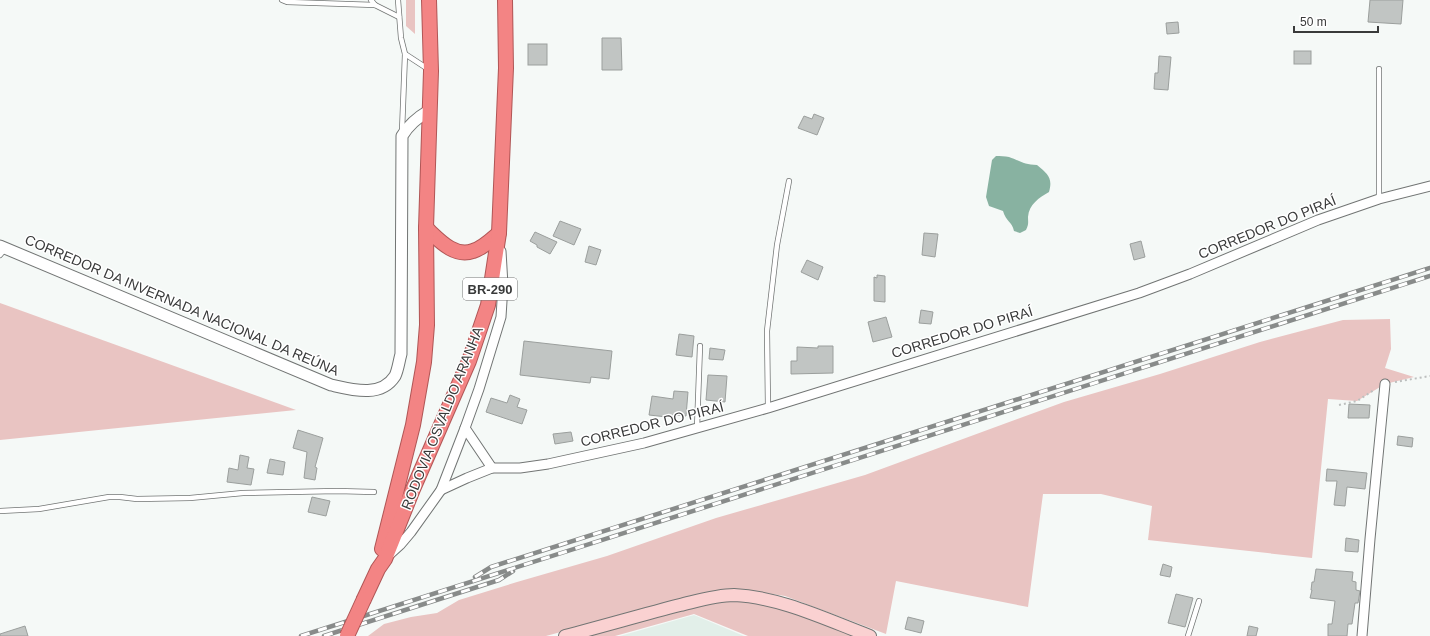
<svg xmlns="http://www.w3.org/2000/svg" width="1430" height="636" font-family="Helvetica,sans-serif">
  <rect width="100%" height="100%" fill="#f5f9f7"/>
  <path fill="#e2efe9" d="M 694,615 L 744,636 L 620,636 Z"/>
  <g fill="#e9c4c2">
    <path d="M 406,0 L 415,0 L 415,34 L 406,26 Z"/>
    <path d="M 0,303 L 296,410 L 0,440 Z"/>
    <path d="M 1390,319 L 1391,349 L 1385,368 L 1414,377 L 1385,384 L 1357,401 L 1328,399 L 1312,558 L 1148,540 L 1152,506 L 1101,494 L 1043,494 L 1028,607 L 896,581 L 886,634 L 785,596 L 740,589 L 708,592 L 546,636 L 368,636 L 384,624 L 411,617 L 437,613 L 459,600 L 517,582 L 607,556 L 716,518 L 865,475 L 1064,402 L 1160,374 L 1260,342 L 1343,320 Z"/>
    <path d="M 716,599 L 773,604 L 854,636 L 748,636 L 694,614 L 615,636 L 582,636 Z"/>
  </g>
  <path fill="#88b2a1" d="M 996,156 C 1000,156 1005,156 1009,157 C 1020,161 1025,165 1037,165 C 1048,174 1053,178 1049,192 C 1039,198 1029,204 1028,217 C 1028,222 1029,224 1026,230 L 1020,233 L 1014,231 C 1012,221 1006,222 1003,211 L 989,206 L 986,197 L 992,160 Z"/>
  <g fill="#c1c5c3" stroke="#9b9f9d">
    <path d="M 1370,0 L 1403,0 L 1401,24 L 1368,22 Z"/>
    <path d="M 1178,22 L 1179,33 L 1167,34 L 1166,23 Z"/>
    <path d="M 602,38 L 621,38 L 622,70 L 602,70 Z"/>
    <rect x="528" y="44" width="19" height="21"/>
    <rect x="1294" y="51" width="17" height="13"/>
    <path d="M 1159,56 L 1171,57 L 1168,90 L 1154,89 L 1155,73 L 1158,73 Z"/>
    <path d="M 814,114 L 824,118 L 817,135 L 798,128 L 804,116 L 812,119 Z"/>
    <path d="M 560,221 L 581,229 L 574,245 L 553,236 Z"/>
    <path d="M 535,232 L 557,242 L 550,254 L 537,247 L 537,245 L 530,241 Z"/>
    <path d="M 924,233 L 938,234 L 935,257 L 922,255 Z"/>
    <path d="M 1141,241 L 1145,257 L 1134,260 L 1130,244 Z"/>
    <path d="M 589,246 L 601,250 L 596,265 L 585,262 Z"/>
    <path d="M 807,260 L 823,267 L 818,280 L 801,272 Z"/>
    <path d="M 877,275 L 885,276 L 885,302 L 874,301 L 874,277 L 877,278 Z"/>
    <path d="M 921,310 L 933,312 L 931,324 L 919,323 Z"/>
    <path d="M 886,317 L 892,337 L 873,342 L 868,322 Z"/>
    <path d="M 679,334 L 694,336 L 692,357 L 676,355 Z"/>
    <path d="M 524,341 L 612,351 L 609,379 L 591,377 L 590,383 L 520,375 Z"/>
    <path d="M 818,346 L 833,346 L 833,373 L 791,374 L 791,361 L 797,361 L 797,347 L 818,348 Z"/>
    <path d="M 710,348 L 725,350 L 723,360 L 709,359 Z"/>
    <path d="M 708,375 L 727,376 L 725,402 L 706,400 Z"/>
    <path d="M 674,391 L 688,392 L 686,416 L 676,415 L 676,418 L 649,415 L 652,396 L 673,399 Z"/>
    <path d="M 510,395 L 520,399 L 517,407 L 527,410 L 522,424 L 486,412 L 491,398 L 507,403 Z"/>
    <path d="M 1349,404 L 1370,405 L 1369,418 L 1348,418 Z"/>
    <path d="M 298,430 L 323,438 L 315,467 L 317,468 L 315,480 L 304,478 L 307,452 L 293,448 Z"/>
    <path d="M 571,432 L 573,441 L 555,444 L 553,434 Z"/>
    <path d="M 1398,436 L 1413,438 L 1412,447 L 1397,445 Z"/>
    <path d="M 240,455 L 249,457 L 247,468 L 254,469 L 251,485 L 227,482 L 229,468 L 238,470 Z"/>
    <path d="M 270,459 L 285,462 L 283,475 L 267,473 Z"/>
    <path d="M 1327,469 L 1367,473 L 1365,489 L 1347,487 L 1345,506 L 1334,505 L 1337,481 L 1326,481 Z"/>
    <path d="M 312,497 L 330,501 L 326,516 L 308,512 Z"/>
    <path d="M 1346,538 L 1359,540 L 1358,552 L 1345,551 Z"/>
    <path d="M 1163,564 L 1172,567 L 1170,577 L 1160,575 Z"/>
    <path d="M 1316,569 L 1353,572 L 1352,581 L 1356,582 L 1356,590 L 1360,591 L 1358,603 L 1355,603 L 1352,624 L 1348,624 L 1347,636 L 1328,636 L 1328,624 L 1332,624 L 1335,601 L 1310,598 L 1312,590 L 1311,590 L 1312,582 L 1314,582 Z"/>
    <path d="M 1176,594 L 1193,598 L 1185,627 L 1168,623 Z"/>
    <path d="M 908,617 L 924,621 L 921,633 L 905,629 Z"/>
    <path d="M 25,626 L 28,636 L 0,636 L 0,634 Z"/>
    <path d="M 1249,626 L 1258,628 L 1256,636 L 1247,636 Z"/>
  </g>
  <g fill="none" stroke-linecap="round" stroke-linejoin="round">
    <defs>
      <g id="service">
        <path d="M 282,0 L 287,2 L 375,5"/>
        <path d="M 371,0 L 375,5 L 399,17"/>
        <path d="M 398,0 L 401,38 L 405,54 L 428,69"/>
        <path d="M 402,131 L 405,54"/>
        <path d="M 1379,199 L 1379,69"/>
        <path d="M 0,255 L 6,248"/>
        <path d="M 768,408 L 767,331 L 777,245 L 789,181"/>
        <path d="M 697,428 L 700,346"/>
        <path d="M 0,511 L 39,509 L 109,497 L 120,497 L 137,499 L 190,498 L 243,493 L 337,491 L 374,492"/>
        <path d="M 1188,636 L 1199,601"/>
      </g>
      <g id="minor">
        <path d="M 465,428 L 492,468"/>
        <path d="M 441,490 L 467,478 L 492,468 L 520,468 L 548,464 L 644,443 L 697,428 L 768,408 L 1139,293 L 1190,274 L 1318,220 L 1379,199 L 1430,186"/>
        <path d="M 389,555 L 400,545 L 411,532 L 441,490 L 465,428 L 479,389 L 501,317 L 503,285 L 501,251"/>
        <path d="M 1362,636 L 1370,539 L 1385,384"/>
      </g>
      <path id="tertiary" d="M 0,246 L 331,385 C 353,390 381,398 395,376 C 398,370 399,361 401,354 L 402,136 C 409,124 418,117 430,110"/>
      <path id="secondary" d="M 565,636 C 604,626 641,615 680,605 C 697,601 716,595 734,595 C 780,597 827,620 870,636"/>
      <g id="trunk">
        <path d="M 426,228 C 438,239 454,258 473,251 C 483,248 492,239 499,233"/>
        <path d="M 382,549 L 413,425 L 424,362 L 427,325 L 426,228 L 431,71 L 429,0"/>
        <path d="M 364,599 L 378,569 L 385,559 L 413,489 L 469,361 L 488,305 L 499,233 L 506,68 L 505,0"/>
      </g>
    </defs>
    <use href="#service" stroke="#727574" stroke-width="6"/>
    <use href="#minor" stroke="#727574" stroke-width="11"/>
    <use href="#tertiary" stroke="#727574" stroke-width="13"/>
    <use href="#secondary" stroke="#727574" stroke-width="14"/>
    <use href="#trunk" stroke="#b05656" stroke-width="16"/>
    <g stroke="#bcbfbe" stroke-width="2" stroke-dasharray="2 3" stroke-linecap="butt">
      <path d="M 1395,382 L 1430,376"/>
      <path d="M 1339,405 L 1357,401 L 1374,390"/>
    </g>
    <use href="#service" stroke="#fff" stroke-width="4.5"/>
    <use href="#minor" stroke="#fff" stroke-width="9"/>
    <use href="#tertiary" stroke="#fff" stroke-width="11"/>
    <use href="#secondary" stroke="#fad1d1" stroke-width="12"/>
    <use href="#trunk" stroke="#f38484" stroke-width="14"/>
    <defs>
      <g id="rail">
        <path d="M 475,577 L 491,567 L 1430,268"/>
        <path d="M 301,636 L 1430,276"/>
        <path d="M 324,636 L 499,580 L 513,571"/>
      </g>
    </defs>
    <use href="#rail" stroke="#888b8a" stroke-width="4.5"/>
    <use href="#rail" stroke="#fff" stroke-width="3" stroke-dasharray="9" stroke-linecap="butt"/>
    <defs>
      <path id="trunk-bridge" d="M 347,636 L 364,599"/>
    </defs>
    <use href="#trunk-bridge" stroke="#b05656" stroke-width="16" stroke-linecap="butt"/>
    <use href="#trunk-bridge" stroke="#f38484" stroke-width="14"/>
  </g>
  <g text-anchor="middle" dominant-baseline="central" stroke-width="3" stroke-linejoin="round" paint-order="stroke">
    <rect fill="#fff" stroke="#747575" stroke-width="1" x="463" y="278" width="54" height="22" rx="3"/>
    <g font-size="13" font-weight="bold" fill="#393a3a">
      <text x="490" y="289">BR-290</text>
    </g>
    <g font-size="14" fill="#393a3a" stroke="#fff">
      <text transform="translate(1267 227) rotate(-22)">CORREDOR DO PIRAÍ</text>
      <text transform="translate(182 305) rotate(23)">CORREDOR DA INVERNADA NACIONAL DA REÚNA</text>
      <text transform="translate(962 332) rotate(-17)">CORREDOR DO PIRAÍ</text>
      <text transform="translate(442 418) rotate(-68)">RODOVIA OSVALDO ARANHA</text>
      <text transform="translate(652 424) rotate(-14)">CORREDOR DO PIRAÍ</text>
    </g>
  </g>
  <path d="M1294 26v6h84v-6" fill="none" stroke="#393a3a" stroke-width="2"/>
  <text x="1300" y="26" font-size="12" fill="#393a3a" stroke="#ffffff" stroke-width="3" paint-order="stroke">50 m</text>
</svg>
